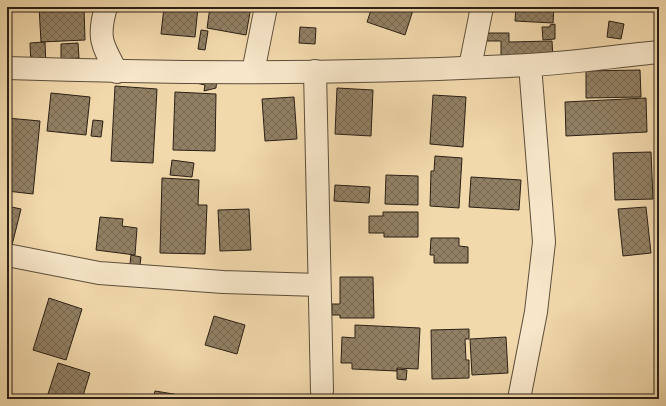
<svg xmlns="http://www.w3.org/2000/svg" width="666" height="406" font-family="'Sorts Mill Goudy',serif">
  <defs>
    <pattern id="building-cross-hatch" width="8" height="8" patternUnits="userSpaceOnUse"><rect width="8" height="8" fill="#928064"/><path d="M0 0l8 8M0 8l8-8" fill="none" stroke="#776851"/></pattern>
  </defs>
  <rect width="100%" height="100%" fill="#f2d9ac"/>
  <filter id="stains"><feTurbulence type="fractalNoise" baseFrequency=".005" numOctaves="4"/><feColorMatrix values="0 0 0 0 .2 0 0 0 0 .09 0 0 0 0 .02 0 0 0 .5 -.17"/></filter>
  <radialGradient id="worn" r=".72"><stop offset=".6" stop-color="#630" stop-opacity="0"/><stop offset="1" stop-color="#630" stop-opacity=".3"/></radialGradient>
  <g fill="url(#building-cross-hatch)" stroke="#2a2015">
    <path d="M 39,7 L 84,7 L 85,40 L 41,42 Z"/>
    <path d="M 164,7 L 198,7 L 195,37 L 161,34 Z"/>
    <path d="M 210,7 L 251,7 L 246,35 L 207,28 Z"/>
    <path d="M 372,7 L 414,7 L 405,35 L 367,22 Z"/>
    <path d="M 516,7 L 554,7 L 553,23 L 515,21 Z"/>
    <path d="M 609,21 L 624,24 L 621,39 L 607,37 Z"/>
    <path d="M 555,24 L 555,39 L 543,40 L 542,27 L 550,27 L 550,25 Z"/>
    <path d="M 300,27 L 316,28 L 315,44 L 299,43 Z"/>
    <path d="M 201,30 L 208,31 L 205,50 L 198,49 Z"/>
    <path d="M 486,33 L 509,33 L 509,42 L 552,41 L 553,59 L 501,59 L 501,41 L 486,41 Z"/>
    <path d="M 45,42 L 46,66 L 31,66 L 30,43 Z"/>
    <path d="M 78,43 L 79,58 L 61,59 L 61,44 Z"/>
    <path d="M 640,70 L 641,97 L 586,98 L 586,71 Z"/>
    <path d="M 198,75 L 217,79 L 216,88 L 204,91 L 205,85 L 196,83 Z"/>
    <path d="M 115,86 L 157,89 L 153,163 L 111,161 Z"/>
    <path d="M 337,88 L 373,90 L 371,136 L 335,134 Z"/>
    <path d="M 175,92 L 216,94 L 215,151 L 173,150 Z"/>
    <path d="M 51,93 L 90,97 L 86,135 L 47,131 Z"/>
    <path d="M 433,95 L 466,97 L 463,147 L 430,144 Z"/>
    <path d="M 294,97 L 297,139 L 265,141 L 262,99 Z"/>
    <path d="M 646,98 L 647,132 L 566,136 L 565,102 Z"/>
    <path d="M 7,118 L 40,121 L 33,194 L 7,191 Z"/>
    <path d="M 93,120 L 103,121 L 101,137 L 91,136 Z"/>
    <path d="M 651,152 L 653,199 L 615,200 L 613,153 Z"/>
    <path d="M 435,156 L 462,158 L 459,208 L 430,206 L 431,171 L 434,171 Z"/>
    <path d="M 172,160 L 194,163 L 192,177 L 170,175 Z"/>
    <path d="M 386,175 L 418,176 L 418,205 L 385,204 Z"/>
    <path d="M 471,177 L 521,180 L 519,210 L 469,207 Z"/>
    <path d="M 162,178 L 199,180 L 198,205 L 207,205 L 205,254 L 160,253 Z"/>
    <path d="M 335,185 L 370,187 L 369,203 L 334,201 Z"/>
    <path d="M 7,206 L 21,209 L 12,245 L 7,244 Z"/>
    <path d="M 646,207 L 651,253 L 623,256 L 618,209 Z"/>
    <path d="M 249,209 L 251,250 L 220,251 L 218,210 Z"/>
    <path d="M 383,212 L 418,212 L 418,237 L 384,237 L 384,233 L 369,233 L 369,216 L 383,216 Z"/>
    <path d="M 100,217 L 123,219 L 122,226 L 137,228 L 135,255 L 96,250 Z"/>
    <path d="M 431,238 L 459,238 L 459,246 L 468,247 L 468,263 L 434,263 L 434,255 L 430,255 Z"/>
    <path d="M 131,255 L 141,257 L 139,273 L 129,272 Z"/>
    <path d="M 340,277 L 373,277 L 374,318 L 340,318 L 340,315 L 332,315 L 332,304 L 340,304 Z"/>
    <path d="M 49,298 L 82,309 L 66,360 L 33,350 Z"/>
    <path d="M 214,316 L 245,325 L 237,354 L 205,345 Z"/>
    <path d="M 355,325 L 420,328 L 418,369 L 397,368 L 397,371 L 352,369 L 352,363 L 341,363 L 342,337 L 355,338 Z"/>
    <path d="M 469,329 L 469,339 L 465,339 L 466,360 L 469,360 L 469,378 L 432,379 L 431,330 Z"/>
    <path d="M 506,337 L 508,373 L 472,375 L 470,339 Z"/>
    <path d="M 58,363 L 90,373 L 82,399 L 52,399 L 47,397 Z"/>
    <path d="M 397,369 L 407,370 L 406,380 L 397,379 Z"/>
    <path d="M 155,391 L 198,398 L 198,399 L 153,399 Z"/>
  </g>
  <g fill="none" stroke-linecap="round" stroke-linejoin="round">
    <defs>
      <g id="minor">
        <path d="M 106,7 C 97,38 102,45 117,72"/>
        <path d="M 470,67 L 482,7"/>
        <path d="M 7,68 C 181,74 355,74 528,65 C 572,63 616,56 659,52"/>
        <path d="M 315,71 L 322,391"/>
        <path d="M 253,72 L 266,7"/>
        <path d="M 7,255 L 99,273 L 223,282 L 319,285"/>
        <path d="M 519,399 L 536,312 L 544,242 L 530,65"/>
      </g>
    </defs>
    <use href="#minor" stroke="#5c4e3b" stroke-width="24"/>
    <use href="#minor" stroke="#f7e6c9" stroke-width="22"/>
  </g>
  <rect width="666" height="406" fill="none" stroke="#f2d9ac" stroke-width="24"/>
  <rect x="8" y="8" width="650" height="390" fill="none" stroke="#2a2015" stroke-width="2"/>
  <rect x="12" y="12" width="642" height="382" fill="none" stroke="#2a2015"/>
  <rect width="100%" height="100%" filter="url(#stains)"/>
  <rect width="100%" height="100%" fill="url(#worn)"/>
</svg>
